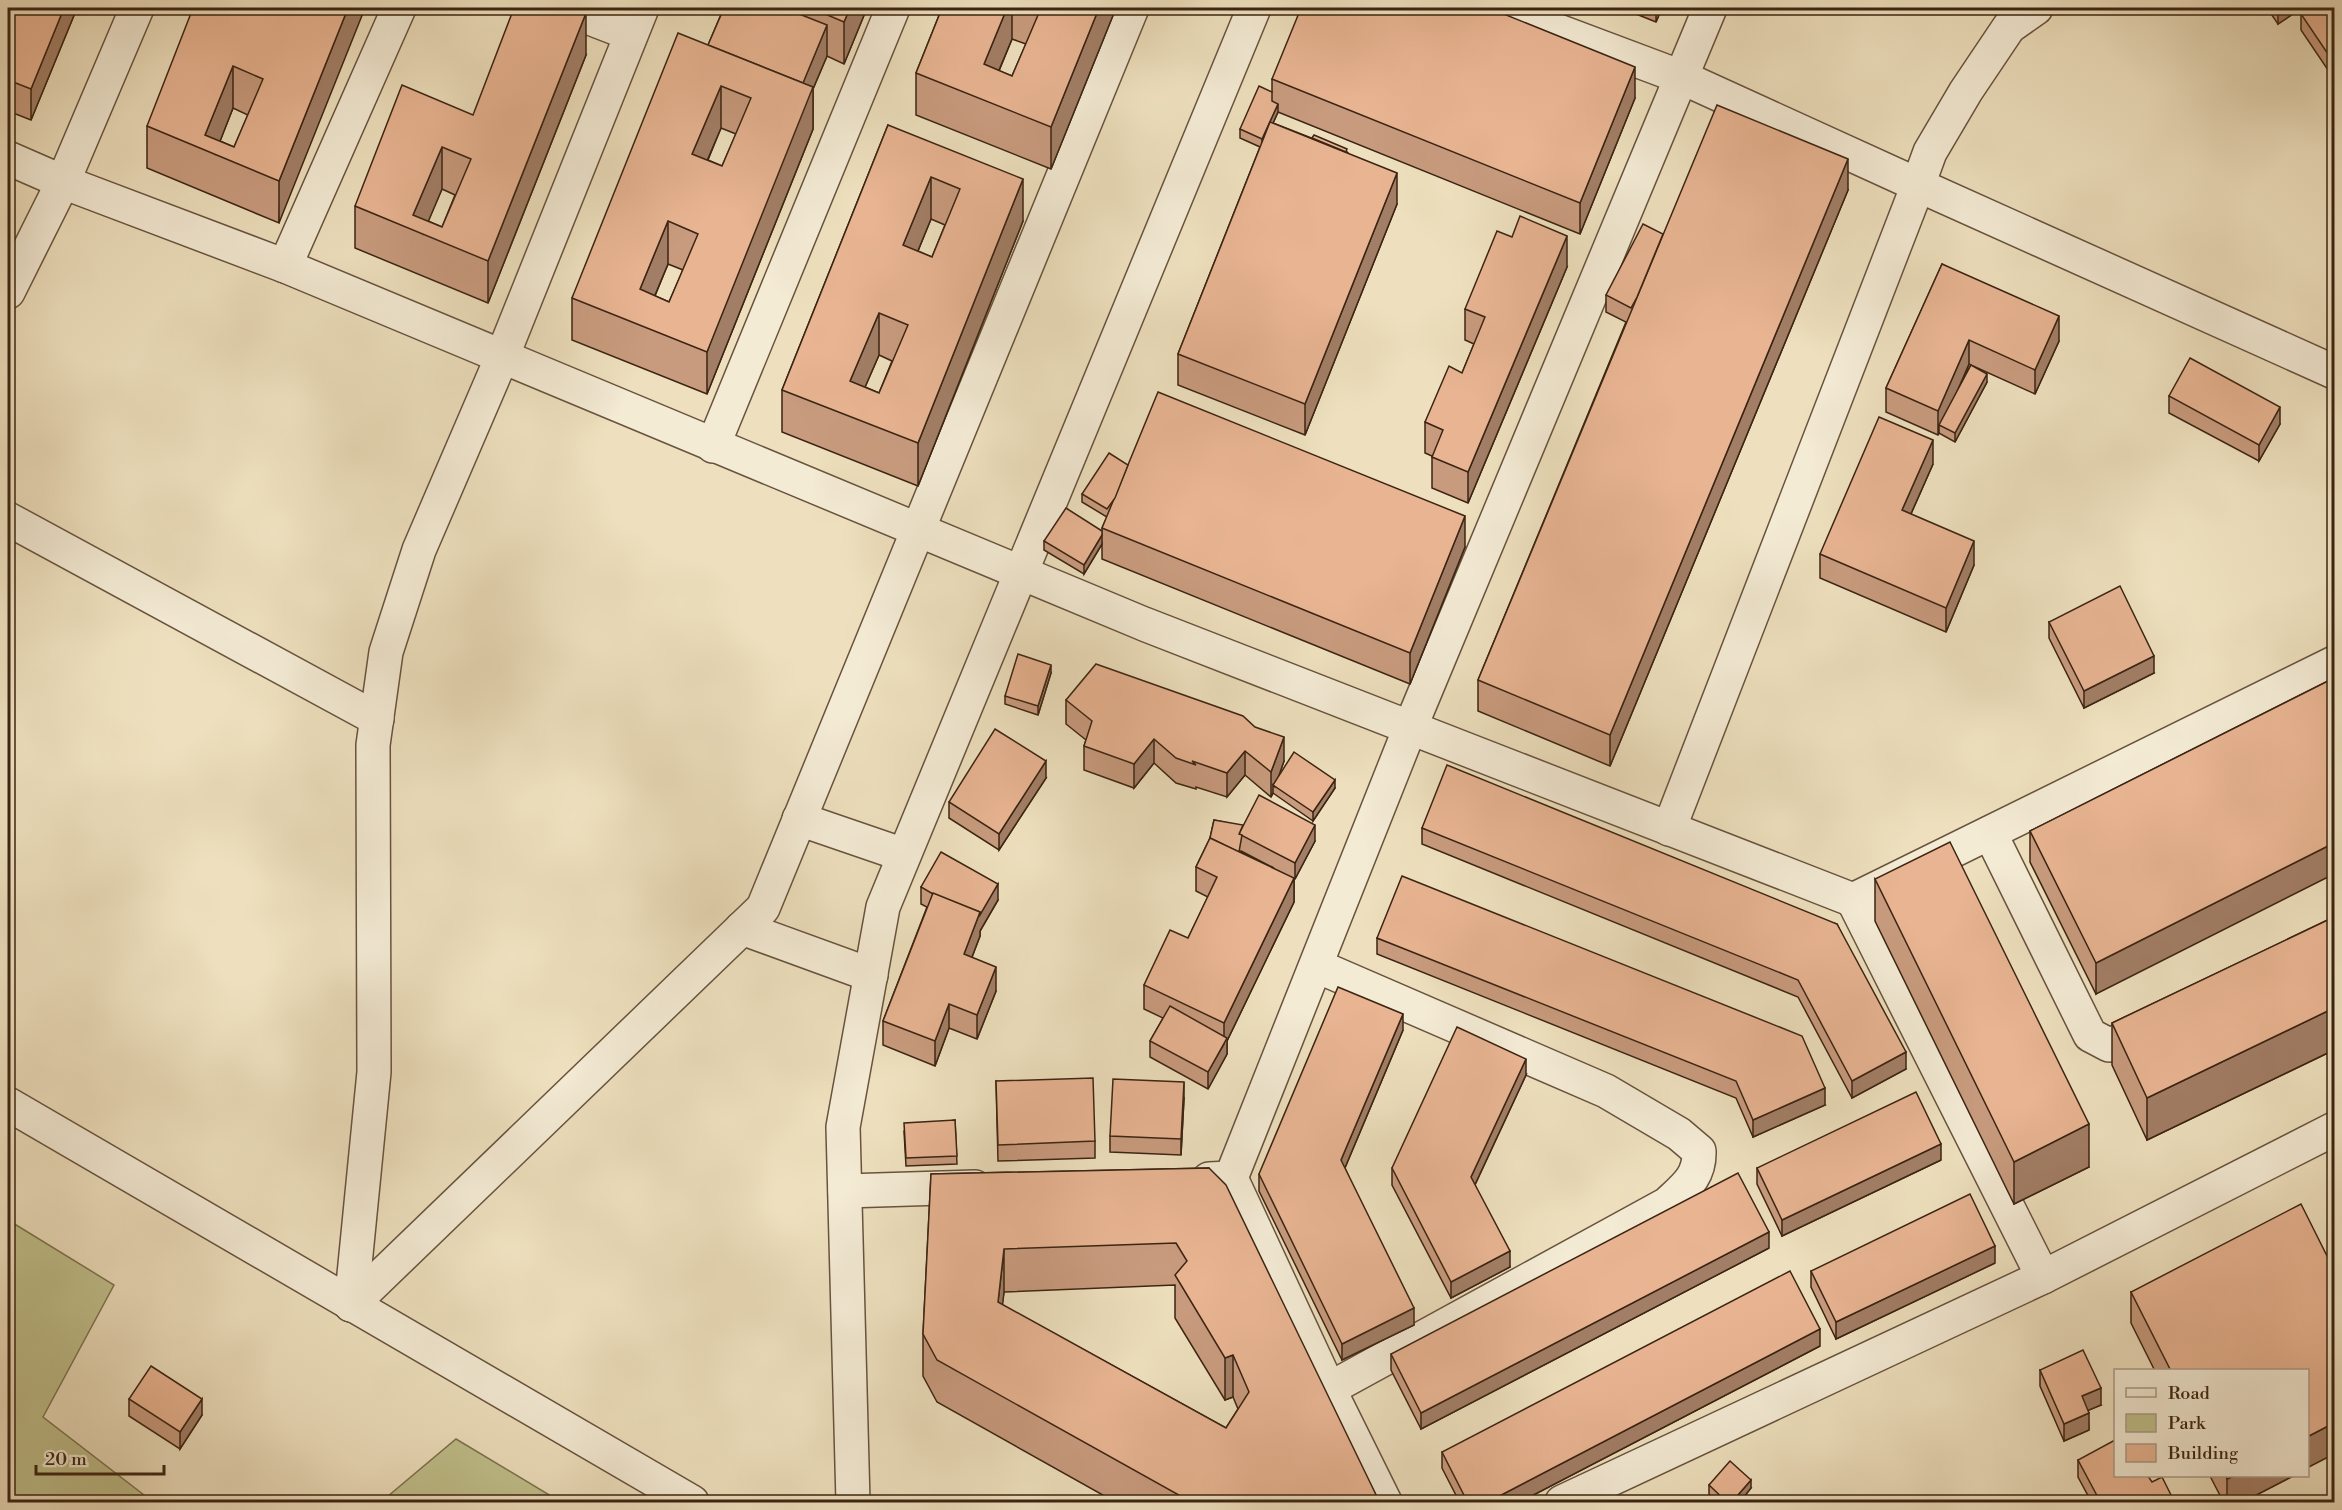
<svg xmlns="http://www.w3.org/2000/svg" width="2342" height="1510" font-family="'Libre Bodoni',serif">
  <rect width="100%" height="100%" fill="#eee0be"/>
  <filter id="stains"><feTurbulence type="fractalNoise" baseFrequency=".00333" numOctaves="4"/><feColorMatrix values="0 0 0 0 .2 0 0 0 0 .09 0 0 0 0 .02 0 0 0 .5 -.17"/></filter>
  <radialGradient id="worn" r=".72"><stop offset=".6" stop-color="#630" stop-opacity="0"/><stop offset="1" stop-color="#630" stop-opacity=".3"/></radialGradient>
  <g fill="#c0c08c" stroke="#7e7250" stroke-width="1.5">
    <path d="M 8,1220 L 114,1285 L 43,1417 L 153,1502 L 8,1502 Z"/>
    <path d="M 456,1439 L 561,1502 L 381,1502 Z"/>
  </g>
  <g fill="none" stroke-linecap="round" stroke-linejoin="round">
    <defs>
      <g id="minor">
        <path d="M 564,8 L 631,34"/>
        <path d="M 1497,8 L 1681,77 L 1918,185 L 1669,829"/>
        <path d="M 2036,8 L 2009,27 L 1966,91 L 1930,152 L 1918,185 L 2334,372"/>
        <path d="M 8,158 L 63,182 L 285,266 L 1144,624 L 1853,900 L 2334,663"/>
        <path d="M 285,266 L 399,8"/>
        <path d="M 8,292 L 63,182 L 137,8"/>
        <path d="M 713,446 L 893,8"/>
        <path d="M 8,519 L 377,719"/>
        <path d="M 799,819 L 904,855"/>
        <path d="M 1990,833 L 2090,1035 L 2109,1045 L 2154,1027"/>
        <path d="M 1853,900 L 2043,1277"/>
        <path d="M 742,928 L 871,975"/>
        <path d="M 1317,966 L 1606,1091 L 1679,1134 L 1699,1151 C 1700,1177 1685,1187 1667,1204 L 1329,1389"/>
        <path d="M 8,1104 L 692,1502"/>
        <path d="M 1231,1178 L 1410,728 L 1710,8"/>
        <path d="M 1209,1179 L 1231,1178 L 1329,1389 L 1385,1502"/>
        <path d="M 845,1191 L 975,1187"/>
        <path d="M 351,1305 L 763,908 L 1132,8"/>
        <path d="M 351,1305 L 374,1072 L 373,745 L 386,652 L 419,550 L 502,357 L 642,8"/>
        <path d="M 853,1502 L 843,1127 L 883,907 L 1254,8"/>
        <path d="M 1562,1502 L 2043,1277 L 2334,1129"/>
      </g>
    </defs>
    <use href="#minor" stroke="#68533e" stroke-width="36"/>
    <use href="#minor" stroke="#f4ebd5" stroke-width="33"/>
  </g>
  <g fill="#c89b7e" stroke="#3b2413" stroke-width="1.5" fill-rule="evenodd">
    <path d="M 8,8 L 77,8 L 31,120 L 8,111 Z"/>
    <path d="M 711,8 L 867,8 L 844,64 L 827,56 L 813,89 L 813,129 L 707,394 L 572,340 L 572,298 L 708,45 L 722,12 ZM 721,128 L 736,134 L 722,166 L 708,160 ZM 668,264 L 683,270 L 669,302 L 655,296 Z"/>
    <path d="M 942,8 L 1116,8 L 1051,169 L 916,115 L 916,73 ZM 1012,39 L 1026,44 L 1012,76 L 999,71 Z"/>
    <path d="M 1621,8 L 1662,8 L 1656,22 Z"/>
    <path d="M 2267,8 L 2302,8 L 2278,24 Z"/>
    <path d="M 2334,8 L 2332,76 L 2301,30 L 2301,14 Z"/>
    <path d="M 287,11 L 279,223 L 147,168 L 147,126 ZM 233,108 L 248,115 L 234,147 L 220,141 Z"/>
    <path d="M 586,55 L 488,303 L 355,248 L 355,206 L 473,115 ZM 442,189 L 455,195 L 442,227 L 428,221 Z"/>
    <path d="M 1272,79 L 1635,98 L 1580,234 L 1278,112 L 1273,123 L 1347,152 L 1397,204 L 1305,435 L 1178,385 L 1178,354 L 1260,147 L 1240,138 L 1240,129 L 1272,92 Z"/>
    <path d="M 888,125 L 1023,221 L 918,486 L 782,432 L 782,390 ZM 931,219 L 945,225 L 932,257 L 918,251 ZM 879,355 L 892,361 L 879,393 L 865,387 Z"/>
    <path d="M 1848,190 L 1610,766 L 1478,711 L 1478,680 L 1626,322 L 1606,312 L 1606,295 L 1663,234 Z"/>
    <path d="M 1942,264 L 2059,341 L 2035,394 L 1973,366 L 1987,382 L 1955,442 L 1939,433 L 1938,435 L 1886,412 L 1886,388 ZM 1969,364 L 1971,365 L 1961,382 Z"/>
    <path d="M 1567,267 L 1468,503 L 1432,488 L 1432,456 L 1425,453 L 1425,422 L 1462,373 L 1474,344 L 1465,340 L 1465,309 Z"/>
    <path d="M 2169,396 L 2280,424 L 2259,461 L 2169,413 Z"/>
    <path d="M 1933,464 L 1911,514 L 1974,565 L 1946,632 L 1820,578 L 1820,554 Z"/>
    <path d="M 1128,465 L 1465,547 L 1410,684 L 1102,559 L 1102,544 L 1084,574 L 1044,550 L 1044,541 L 1102,531 L 1102,528 L 1107,517 L 1082,502 L 1082,494 Z"/>
    <path d="M 2049,622 L 2154,673 L 2084,708 L 2049,638 Z"/>
    <path d="M 1051,673 L 1038,715 L 1005,704 L 1005,696 Z"/>
    <path d="M 2334,678 L 2096,994 L 2030,862 L 2030,831 Z"/>
    <path d="M 1066,700 L 1284,761 L 1279,775 L 1335,788 L 1313,821 L 1273,793 L 1271,797 L 1245,775 L 1227,797 L 1196,787 L 1196,789 L 1176,783 L 1154,763 L 1134,788 L 1084,770 L 1084,746 L 1086,740 L 1066,724 Z"/>
    <path d="M 1046,778 L 999,850 L 949,818 L 949,802 Z"/>
    <path d="M 1214,820 L 1315,841 L 1295,879 L 1294,879 L 1294,902 L 1227,1041 L 1227,1054 L 1208,1089 L 1150,1057 L 1150,1041 L 1163,1018 L 1144,1009 L 1144,985 L 1188,938 L 1208,897 L 1196,891 L 1196,867 L 1210,838 ZM 1241,851 L 1274,868 L 1240,852 Z"/>
    <path d="M 1422,828 L 1837,924 L 1906,1069 L 1852,1098 L 1798,997 L 1422,844 Z"/>
    <path d="M 1875,879 L 2089,1167 L 2014,1204 L 1875,921 Z"/>
    <path d="M 921,887 L 998,900 L 980,931 L 980,936 L 972,957 L 996,991 L 977,1039 L 949,1028 L 935,1066 L 883,1045 L 883,1021 L 927,907 L 921,904 Z"/>
    <path d="M 2334,917 L 2334,1050 L 2147,1140 L 2112,1065 L 2112,1023 Z"/>
    <path d="M 1377,938 L 1825,1105 L 1753,1137 L 1736,1098 L 1377,954 Z"/>
    <path d="M 1403,1030 L 1345,1168 L 1414,1325 L 1342,1360 L 1259,1191 L 1259,1174 Z"/>
    <path d="M 1526,1075 L 1475,1185 L 1510,1267 L 1451,1298 L 1392,1185 L 1392,1168 Z"/>
    <path d="M 996,1081 L 1095,1141 L 1095,1158 L 998,1161 Z"/>
    <path d="M 1184,1098 L 1181,1155 L 1110,1152 L 1110,1136 Z"/>
    <path d="M 955,1120 L 957,1164 L 906,1166 L 904,1131 Z"/>
    <path d="M 1941,1160 L 1782,1236 L 1757,1184 L 1757,1168 Z"/>
    <path d="M 1209,1168 L 1380,1503 L 1117,1503 L 937,1402 L 923,1376 L 923,1334 L 931,1174 ZM 1175,1285 L 1175,1318 L 1225,1400 L 1233,1397 L 1238,1409 L 1226,1428 L 1002,1305 L 1004,1292 Z"/>
    <path d="M 1769,1248 L 1421,1429 L 1391,1370 L 1391,1354 Z"/>
    <path d="M 1995,1263 L 1836,1339 L 1811,1287 L 1811,1271 Z"/>
    <path d="M 2131,1292 L 2307,1371 L 2155,1371 L 2131,1323 Z"/>
    <path d="M 1820,1346 L 1518,1503 L 1460,1503 L 1442,1468 L 1442,1452 Z"/>
    <path d="M 2040,1370 L 2101,1405 L 2088,1410 L 2089,1430 L 2064,1441 L 2040,1386 Z"/>
    <path d="M 129,1399 L 202,1415 L 180,1449 L 129,1416 Z"/>
    <path d="M 2078,1460 L 2152,1482 L 2175,1503 L 2092,1503 L 2078,1477 Z"/>
    <path d="M 2210,1476 L 2293,1476 L 2241,1503 L 2224,1503 Z"/>
    <path d="M 1709,1485 L 1751,1488 L 1739,1503 L 1719,1503 L 1709,1494 Z"/>
  </g>
  <g fill="#a27e66" stroke="#3b2413" stroke-width="1.5">
    <path d="M 64,8 L 77,8 L 31,120 L 31,89 Z"/>
    <path d="M 348,8 L 365,8 L 279,223 L 279,181 Z"/>
    <path d="M 850,8 L 867,8 L 844,64 L 844,22 Z"/>
    <path d="M 1007,8 L 1012,8 L 1012,39 L 986,101 L 984,64 Z"/>
    <path d="M 1099,8 L 1116,8 L 1051,169 L 1051,127 Z"/>
    <path d="M 1656,8 L 1662,8 L 1656,22 Z"/>
    <path d="M 2289,8 L 2302,8 L 2278,24 L 2278,15 Z"/>
    <path d="M 586,13 L 586,55 L 488,303 L 488,261 Z"/>
    <path d="M 827,25 L 827,56 L 813,89 L 813,129 L 707,394 L 707,352 L 799,92 Z"/>
    <path d="M 2334,58 L 2334,75 L 2332,76 L 2332,60 Z"/>
    <path d="M 233,66 L 233,108 L 215,154 L 205,135 Z"/>
    <path d="M 1635,67 L 1635,98 L 1580,234 L 1580,203 Z"/>
    <path d="M 721,86 L 721,128 L 692,196 L 692,154 Z"/>
    <path d="M 1278,104 L 1278,112 L 1262,148 L 1262,139 Z"/>
    <path d="M 442,147 L 442,189 L 423,234 L 413,215 Z"/>
    <path d="M 1848,159 L 1848,190 L 1610,766 L 1610,735 Z"/>
    <path d="M 1397,173 L 1397,204 L 1305,435 L 1305,404 Z"/>
    <path d="M 931,177 L 931,219 L 903,287 L 903,245 Z"/>
    <path d="M 1023,179 L 1023,221 L 918,486 L 918,443 Z"/>
    <path d="M 14,182 L 14,224 L 8,235 L 8,192 Z"/>
    <path d="M 668,221 L 668,264 L 642,326 L 640,289 Z"/>
    <path d="M 1567,236 L 1567,267 L 1468,503 L 1468,472 Z"/>
    <path d="M 879,313 L 879,355 L 852,417 L 850,381 Z"/>
    <path d="M 2059,316 L 2059,341 L 2035,394 L 2035,370 Z"/>
    <path d="M 1969,340 L 1969,364 L 1942,426 L 1939,425 L 1939,433 L 1938,435 L 1938,411 Z"/>
    <path d="M 1987,374 L 1987,382 L 1955,442 L 1955,433 Z"/>
    <path d="M 2280,407 L 2280,424 L 2259,461 L 2259,445 Z"/>
    <path d="M 1933,440 L 1933,464 L 1902,534 L 1902,510 Z"/>
    <path d="M 1465,516 L 1465,547 L 1410,684 L 1410,653 Z"/>
    <path d="M 1102,535 L 1102,544 L 1084,574 L 1084,565 Z"/>
    <path d="M 1974,541 L 1974,565 L 1946,632 L 1946,608 Z"/>
    <path d="M 2154,656 L 2154,673 L 2084,708 L 2084,691 Z"/>
    <path d="M 1051,665 L 1051,673 L 1038,715 L 1038,706 Z"/>
    <path d="M 1284,737 L 1284,761 L 1275,787 L 1273,785 L 1273,793 L 1271,797 L 1271,772 Z"/>
    <path d="M 1154,739 L 1154,763 L 1134,788 L 1134,764 Z"/>
    <path d="M 1245,751 L 1245,775 L 1227,797 L 1227,773 Z"/>
    <path d="M 1046,761 L 1046,778 L 999,850 L 999,834 Z"/>
    <path d="M 1335,780 L 1335,788 L 1313,821 L 1313,812 Z"/>
    <path d="M 1315,825 L 1315,841 L 1295,879 L 1295,863 Z"/>
    <path d="M 2334,843 L 2334,874 L 2096,994 L 2096,963 Z"/>
    <path d="M 1294,878 L 1294,902 L 1227,1041 L 1227,1054 L 1208,1089 L 1208,1072 L 1224,1044 L 1224,1023 Z"/>
    <path d="M 998,884 L 998,900 L 980,931 L 980,936 L 964,978 L 964,954 L 980,912 Z"/>
    <path d="M 996,967 L 996,991 L 977,1039 L 977,1015 Z"/>
    <path d="M 949,1004 L 949,1028 L 935,1066 L 935,1041 Z"/>
    <path d="M 2334,1008 L 2334,1050 L 2147,1140 L 2147,1098 Z"/>
    <path d="M 1403,1014 L 1403,1030 L 1341,1177 L 1341,1160 Z"/>
    <path d="M 1906,1052 L 1906,1069 L 1852,1098 L 1852,1081 Z"/>
    <path d="M 1526,1059 L 1526,1075 L 1471,1193 L 1471,1177 Z"/>
    <path d="M 1184,1082 L 1184,1098 L 1181,1155 L 1181,1139 Z"/>
    <path d="M 1825,1088 L 1825,1105 L 1753,1137 L 1753,1120 Z"/>
    <path d="M 2089,1124 L 2089,1167 L 2014,1204 L 2014,1162 Z"/>
    <path d="M 1941,1144 L 1941,1160 L 1782,1236 L 1782,1220 Z"/>
    <path d="M 1769,1232 L 1769,1248 L 1421,1429 L 1421,1413 Z"/>
    <path d="M 1995,1246 L 1995,1263 L 1836,1339 L 1836,1322 Z"/>
    <path d="M 1004,1249 L 1004,1292 L 998,1345 L 998,1302 Z"/>
    <path d="M 1510,1251 L 1510,1267 L 1451,1298 L 1451,1282 Z"/>
    <path d="M 1414,1308 L 1414,1325 L 1342,1360 L 1342,1344 Z"/>
    <path d="M 1820,1329 L 1820,1346 L 1518,1503 L 1486,1503 Z"/>
    <path d="M 1233,1355 L 1233,1397 L 1225,1400 L 1225,1358 Z"/>
    <path d="M 2101,1388 L 2101,1405 L 2082,1413 L 2082,1396 Z"/>
    <path d="M 202,1399 L 202,1415 L 180,1449 L 180,1432 Z"/>
    <path d="M 2089,1413 L 2089,1430 L 2064,1441 L 2064,1424 Z"/>
    <path d="M 2334,1423 L 2334,1454 L 2307,1468 L 2307,1437 Z"/>
    <path d="M 2234,1476 L 2293,1476 L 2241,1503 L 2227,1503 L 2227,1479 Z"/>
    <path d="M 1751,1480 L 1751,1488 L 1739,1503 L 1731,1503 Z"/>
  </g>
  <g fill="#e8b492" stroke="#3b2413" stroke-width="1.5" fill-rule="evenodd">
    <path d="M 8,8 L 64,8 L 31,89 L 8,80 Z"/>
    <path d="M 193,8 L 279,8 L 287,11 L 288,8 L 348,8 L 279,181 L 147,126 ZM 233,66 L 263,79 L 234,147 L 205,135 Z"/>
    <path d="M 514,8 L 574,8 L 586,13 L 488,261 L 355,206 L 402,85 L 473,115 ZM 442,147 L 471,159 L 442,227 L 413,215 Z"/>
    <path d="M 724,8 L 784,8 L 827,25 L 803,83 L 708,45 Z"/>
    <path d="M 811,8 L 850,8 L 844,22 Z"/>
    <path d="M 942,8 L 1007,8 L 984,64 L 1012,76 L 1041,8 L 1039,8 L 1099,8 L 1051,127 L 916,73 Z"/>
    <path d="M 1301,8 L 1489,8 L 1635,67 L 1580,203 L 1272,79 Z"/>
    <path d="M 2272,8 L 2289,8 L 2278,15 Z"/>
    <path d="M 2310,8 L 2334,8 L 2334,58 L 2332,60 L 2301,14 Z"/>
    <path d="M 678,33 L 813,87 L 707,352 L 572,298 ZM 721,86 L 751,98 L 722,166 L 692,154 ZM 668,221 L 698,234 L 669,302 L 640,289 Z"/>
    <path d="M 1259,86 L 1272,92 L 1272,101 L 1278,104 L 1262,139 L 1240,129 Z"/>
    <path d="M 1717,105 L 1848,159 L 1610,735 L 1478,680 Z"/>
    <path d="M 1270,122 L 1397,173 L 1305,404 L 1178,354 Z"/>
    <path d="M 888,125 L 1023,179 L 918,443 L 782,390 ZM 931,177 L 960,189 L 932,257 L 903,245 ZM 879,313 L 908,325 L 879,393 L 850,381 Z"/>
    <path d="M 1314,135 L 1347,149 L 1346,152 L 1312,138 Z"/>
    <path d="M 8,154 L 10,156 L 14,182 L 8,192 Z"/>
    <path d="M 1520,216 L 1567,236 L 1468,472 L 1432,457 L 1443,430 L 1425,422 L 1449,366 L 1462,373 L 1485,317 L 1465,309 L 1497,231 L 1512,237 Z"/>
    <path d="M 1643,224 L 1663,234 L 1637,297 L 1631,308 L 1606,295 Z"/>
    <path d="M 1942,264 L 2059,316 L 2035,370 L 1969,340 L 1938,411 L 1886,388 Z"/>
    <path d="M 2190,358 L 2280,407 L 2259,445 L 2169,396 Z"/>
    <path d="M 1971,365 L 1987,374 L 1955,433 L 1939,425 Z"/>
    <path d="M 1158,392 L 1465,516 L 1410,653 L 1102,528 Z"/>
    <path d="M 1879,417 L 1933,440 L 1902,510 L 1974,541 L 1946,608 L 1820,554 Z"/>
    <path d="M 1109,453 L 1128,465 L 1115,498 L 1107,509 L 1082,494 Z"/>
    <path d="M 1066,508 L 1102,531 L 1102,535 L 1084,565 L 1044,541 Z"/>
    <path d="M 2120,586 L 2154,656 L 2084,691 L 2049,622 Z"/>
    <path d="M 1018,654 L 1051,665 L 1038,706 L 1005,696 Z"/>
    <path d="M 1096,664 L 1243,716 L 1255,727 L 1284,737 L 1271,772 L 1245,751 L 1227,773 L 1192,761 L 1196,765 L 1176,758 L 1154,739 L 1134,764 L 1084,746 L 1092,721 L 1066,700 Z"/>
    <path d="M 2334,678 L 2334,843 L 2096,963 L 2030,831 Z"/>
    <path d="M 995,729 L 1046,761 L 999,834 L 949,802 Z"/>
    <path d="M 1294,752 L 1335,780 L 1313,812 L 1273,785 Z"/>
    <path d="M 1447,765 L 1837,924 L 1906,1052 L 1852,1081 L 1798,980 L 1422,828 Z"/>
    <path d="M 1259,795 L 1315,825 L 1295,863 L 1239,834 Z"/>
    <path d="M 1214,820 L 1243,825 L 1239,834 L 1242,835 L 1239,852 L 1210,838 Z"/>
    <path d="M 1210,838 L 1294,878 L 1224,1023 L 1144,985 L 1170,930 L 1188,938 L 1217,877 L 1196,867 Z"/>
    <path d="M 1950,842 L 2089,1124 L 2014,1162 L 1875,879 Z"/>
    <path d="M 941,852 L 998,884 L 980,915 L 980,912 L 933,894 L 921,887 Z"/>
    <path d="M 1402,876 L 1802,1036 L 1825,1088 L 1753,1120 L 1736,1081 L 1377,938 Z"/>
    <path d="M 933,893 L 980,912 L 964,954 L 996,967 L 977,1015 L 949,1004 L 935,1041 L 883,1021 Z"/>
    <path d="M 2334,917 L 2334,1008 L 2147,1098 L 2112,1023 Z"/>
    <path d="M 1338,987 L 1403,1014 L 1341,1160 L 1414,1308 L 1342,1344 L 1259,1174 Z"/>
    <path d="M 1170,1006 L 1227,1038 L 1208,1072 L 1150,1041 Z"/>
    <path d="M 1457,1027 L 1526,1059 L 1471,1177 L 1510,1251 L 1451,1282 L 1392,1168 Z"/>
    <path d="M 1093,1078 L 1095,1141 L 998,1145 L 996,1081 Z"/>
    <path d="M 1113,1079 L 1184,1082 L 1181,1139 L 1110,1136 Z"/>
    <path d="M 1916,1092 L 1941,1144 L 1782,1220 L 1757,1168 Z"/>
    <path d="M 955,1120 L 957,1156 L 906,1158 L 904,1123 Z"/>
    <path d="M 1209,1168 L 1226,1185 L 1380,1503 L 1193,1503 L 937,1360 L 923,1334 L 931,1174 ZM 1176,1243 L 1187,1261 L 1175,1275 L 1225,1358 L 1233,1355 L 1249,1392 L 1226,1428 L 998,1302 L 1004,1249 Z"/>
    <path d="M 1738,1173 L 1769,1232 L 1421,1413 L 1391,1354 Z"/>
    <path d="M 1970,1194 L 1995,1246 L 1836,1322 L 1811,1271 Z"/>
    <path d="M 2301,1204 L 2334,1270 L 2334,1423 L 2307,1437 L 2307,1371 L 2171,1371 L 2131,1292 Z"/>
    <path d="M 1790,1271 L 1820,1329 L 1486,1503 L 1468,1503 L 1442,1452 Z"/>
    <path d="M 2083,1350 L 2101,1388 L 2082,1396 L 2089,1413 L 2064,1424 L 2040,1370 Z"/>
    <path d="M 151,1366 L 202,1399 L 180,1432 L 129,1399 Z"/>
    <path d="M 2115,1440 L 2115,1476 L 2148,1476 L 2152,1482 L 2162,1477 L 2175,1503 L 2101,1503 L 2078,1460 Z"/>
    <path d="M 1730,1461 L 1751,1480 L 1731,1503 L 1728,1503 L 1709,1485 Z"/>
    <path d="M 2226,1476 L 2234,1476 L 2227,1479 Z"/>
  </g>
  <rect width="2342" height="1510" fill="none" stroke="#eee0be" stroke-width="30"/>
  <rect x="9" y="9" width="2324" height="1492" fill="none" stroke="#3b2413" stroke-width="3"/>
  <rect x="15" y="15" width="2312" height="1480" fill="none" stroke="#3b2413" stroke-width="1.5"/>
  <rect x="2114" y="1369" width="195" height="108" fill="#f4ebd5" stroke="#aa9b87" stroke-width="1.5"/>
  <rect x="2126" y="1388" width="30" height="9" fill="#f4ebd5" stroke="#aa9b87" stroke-width="1.5"/>
  <text x="2168" y="1399" font-size="18" fill="#3b2413">Road</text>
  <rect x="2126" y="1414" width="30" height="18" fill="#c0c08c" stroke="#aa9b87" stroke-width="1.5"/>
  <text x="2168" y="1429" font-size="18" fill="#3b2413">Park</text>
  <rect x="2126" y="1444" width="30" height="18" fill="#e8b492" stroke="#aa9b87" stroke-width="1.5"/>
  <text x="2168" y="1459" font-size="18" fill="#3b2413">Building</text>
  <path d="M36 1465v9h128v-9" fill="none" stroke="#3b2413" stroke-width="3"/>
  <text x="45" y="1465" font-size="18" fill="#3b2413" stroke="#f4ebd5" stroke-width="4.5" paint-order="stroke">20 m</text>
  <rect width="100%" height="100%" filter="url(#stains)"/>
  <rect width="100%" height="100%" fill="url(#worn)"/>
</svg>
